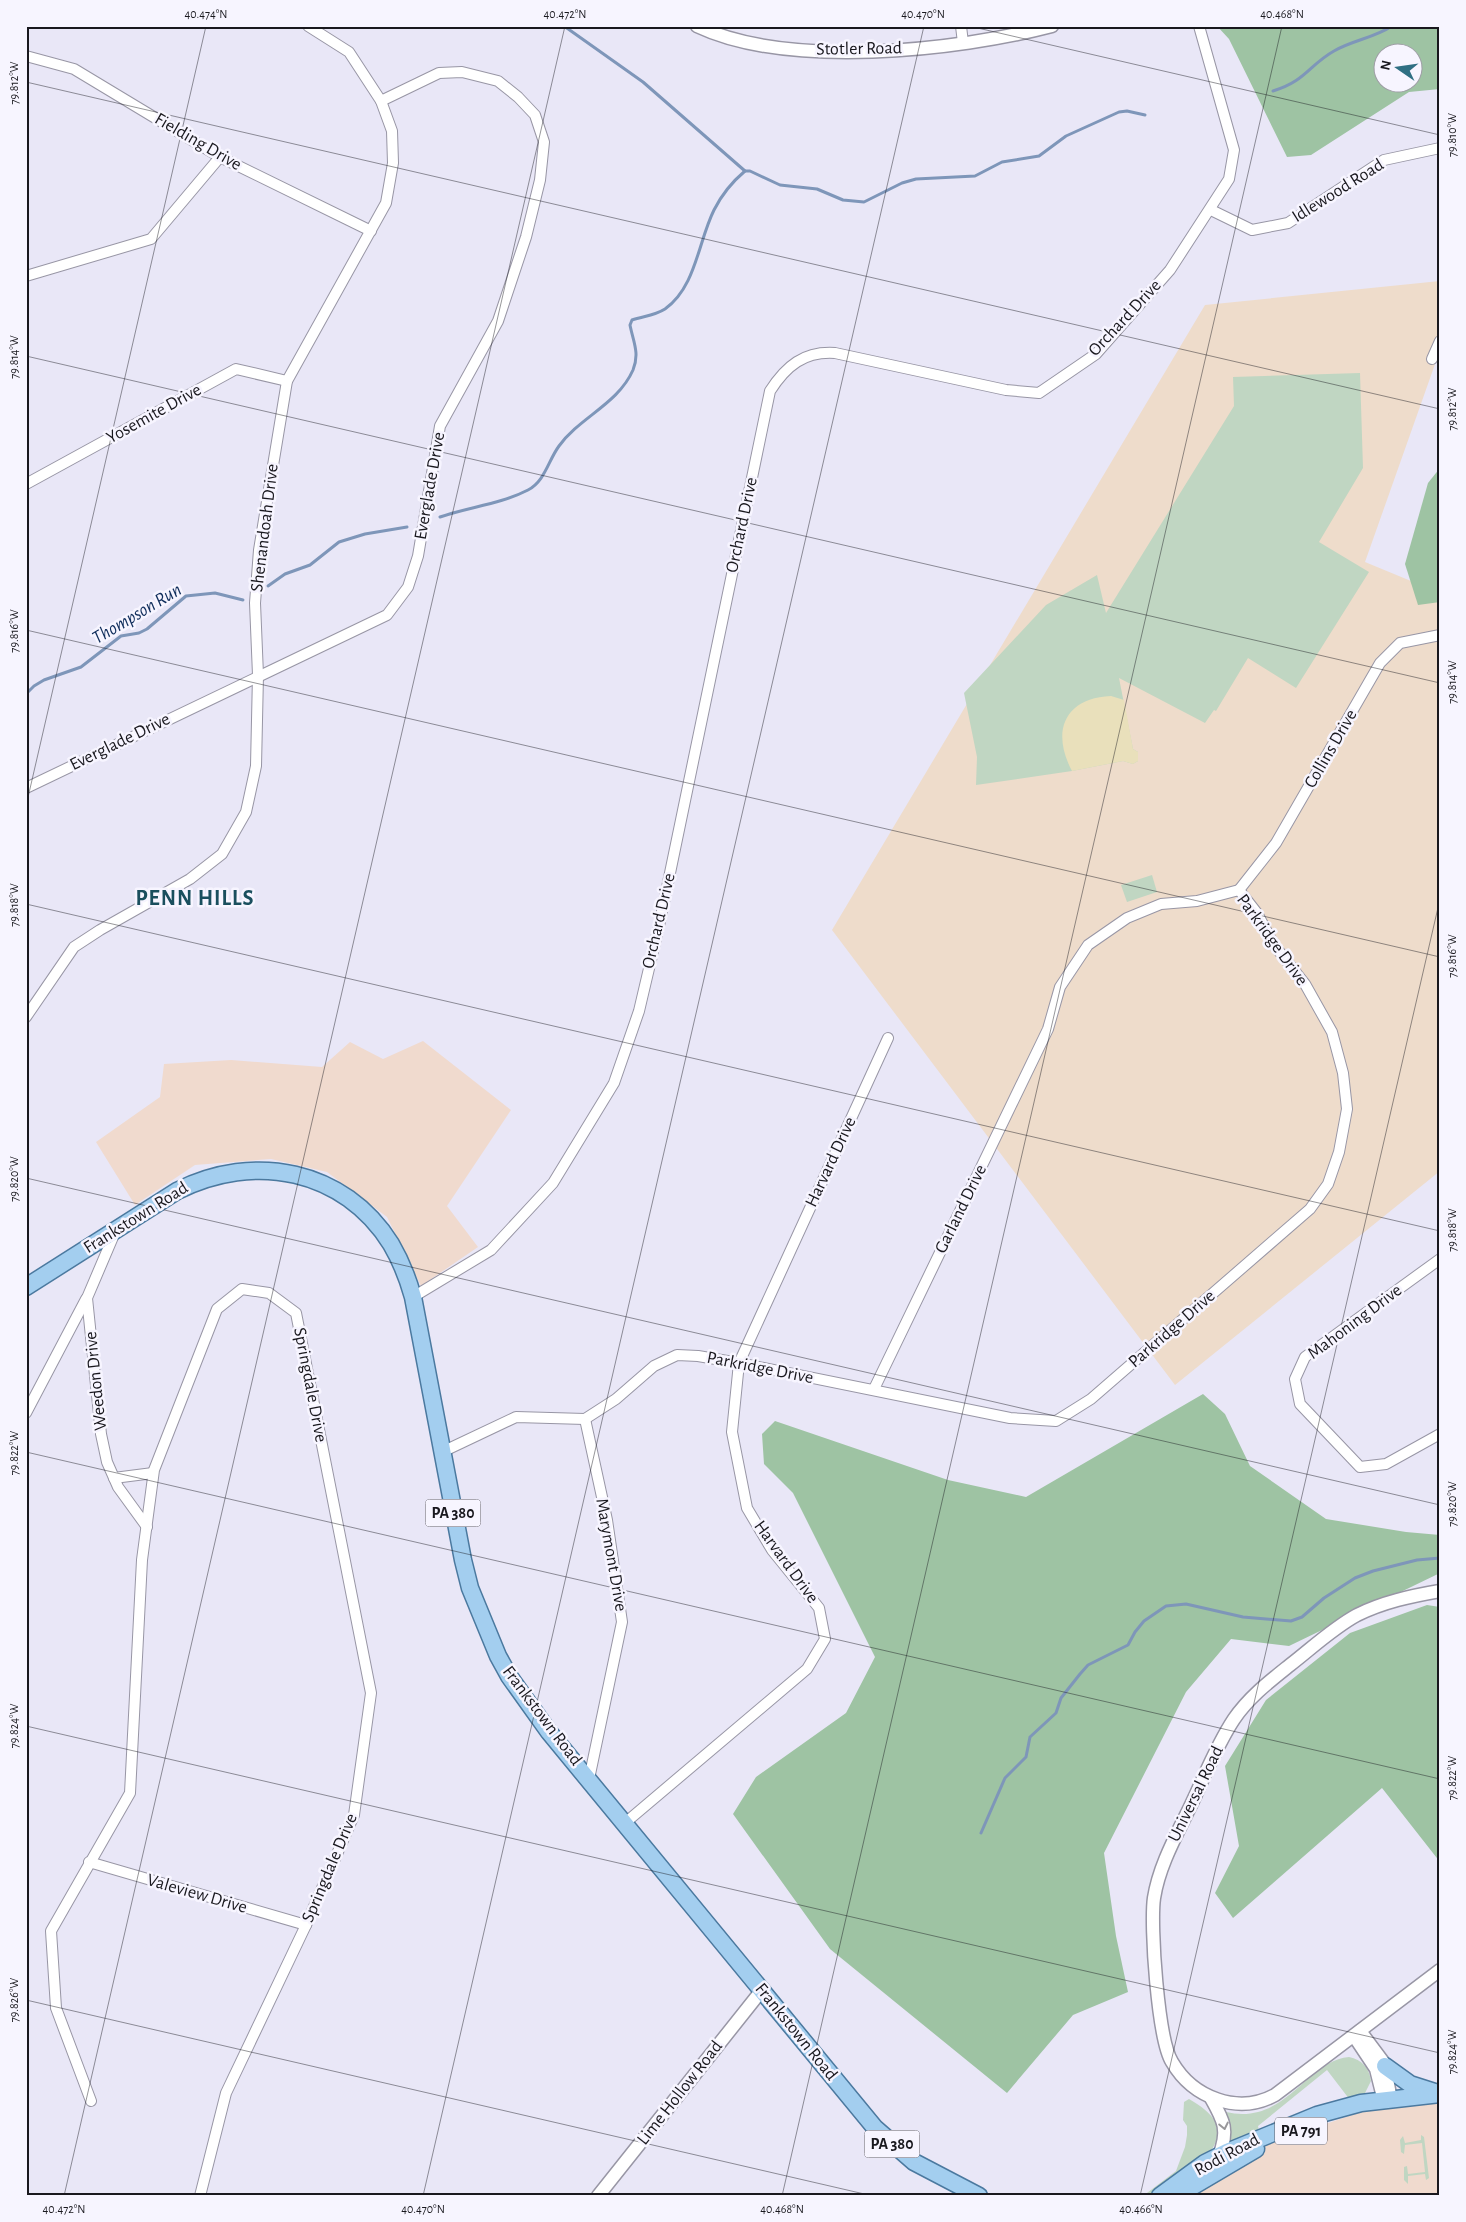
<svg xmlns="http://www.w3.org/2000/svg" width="1466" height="2222" font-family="'Alegreya Sans',sans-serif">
  <rect width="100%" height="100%" fill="#e9e7f7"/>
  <g fill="#f0dace">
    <path d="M 423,1041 L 511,1110 L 447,1206 L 478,1247 L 421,1286 L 387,1217 L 327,1172 L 271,1159 L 195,1165 L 135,1205 L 96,1142 L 160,1097 L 164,1064 L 231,1060 L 322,1067 L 350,1042 L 383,1059 Z"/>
    <path d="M 1440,2094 L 1440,2196 L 1177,2196 L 1247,2153 L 1275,2141 L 1355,2114 L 1384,2101 Z"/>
  </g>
  <path fill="#eedccb" d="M 1440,281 L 1440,350 L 1365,562 L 1440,593 L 1440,1171 L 1175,1385 L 832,930 L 1205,305 Z"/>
  <g fill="#c0d6c2">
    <path d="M 1360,373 L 1363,468 L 1319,542 L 1369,572 L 1296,688 L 1248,658 L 1216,711 L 1214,710 L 1205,723 L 1119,678 L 1133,749 L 1138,752 L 1138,761 L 1133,764 L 1123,761 L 1072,771 L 976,785 L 977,757 L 964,693 L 1046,605 L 1097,575 L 1106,613 L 1234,406 L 1233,377 Z"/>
    <path d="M 1152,875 L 1157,892 L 1127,902 L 1121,885 Z"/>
    <path d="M 1349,2057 C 1362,2060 1369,2067 1371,2081 L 1365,2093 L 1350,2100 L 1327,2070 L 1258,2126 L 1259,2131 L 1232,2144 L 1229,2141 L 1229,2125 L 1226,2112 C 1286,2126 1307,2060 1349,2057 Z"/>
    <path d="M 1189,2099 C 1214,2113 1229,2130 1207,2156 L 1147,2196 L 1143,2196 L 1176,2171 L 1185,2147 L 1187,2135 L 1187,2126 L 1183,2120 L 1184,2102 Z"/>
    <path d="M 1421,2135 L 1424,2137 L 1429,2178 L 1426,2180 L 1425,2174 L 1408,2176 L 1408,2184 L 1404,2180 L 1404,2167 L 1407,2166 L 1408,2174 L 1425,2172 L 1422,2143 L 1405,2145 L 1404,2154 L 1401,2152 L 1400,2140 L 1403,2136 L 1405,2143 L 1421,2140 Z"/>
  </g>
  <g fill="#9ec3a3" fill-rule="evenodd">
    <path d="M 1217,26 L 1440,26 L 1440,89 L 1409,92 L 1311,155 L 1287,157 L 1229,39 ZM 1384,52 L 1414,52 L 1414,82 L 1384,82 Z"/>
    <path d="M 1440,468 L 1440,602 L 1418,605 L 1405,564 L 1428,483 Z"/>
    <path d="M 1203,1394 L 1225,1414 L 1250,1466 L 1326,1519 L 1406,1532 L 1440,1535 L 1440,1573 L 1289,1646 L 1231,1639 L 1186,1692 L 1104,1853 L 1116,1936 L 1128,1992 L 1073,2015 L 1007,2093 L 830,1949 L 733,1814 L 756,1777 L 846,1713 L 875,1657 L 793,1493 L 764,1464 L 762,1434 L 775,1421 L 948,1480 L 1026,1497 Z"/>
    <path d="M 1427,1605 L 1440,1607 L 1440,1862 L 1382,1788 L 1233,1918 L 1215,1893 L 1239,1846 L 1225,1766 L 1266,1700 L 1350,1633 Z"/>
  </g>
  <path fill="#e9e0bb" d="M 1111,696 L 1124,700 L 1133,749 L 1138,752 L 1138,761 L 1133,764 L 1123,761 L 1072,771 C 1051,732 1064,698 1111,696 Z"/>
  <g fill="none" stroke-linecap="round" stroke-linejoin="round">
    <g stroke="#7e96b9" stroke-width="3">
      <path d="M 564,26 L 643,82 L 745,171"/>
      <path d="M 1273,91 C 1306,81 1309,65 1334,51 C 1353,40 1374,38 1392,26"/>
      <path d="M 440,517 C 469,507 501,504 528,490 C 545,481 548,461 559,446 C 580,417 618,404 633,370 C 640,353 633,341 630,325 L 632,320 C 643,316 654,316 665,309 C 696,287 698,242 714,210 C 721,196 732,182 745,171 L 750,171 L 780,185 L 817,189 L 843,200 L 864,202 L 902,183 L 916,179 L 975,176 L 1002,162 L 1039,156 L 1066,136 L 1119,112 L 1127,111 L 1145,115"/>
      <path d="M 268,586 L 285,574 L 310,565 L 339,542 L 365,534 L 407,527"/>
      <path d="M 26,694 L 34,686 L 44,680 L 81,667 L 121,636 L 139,633 L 147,629 L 186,596 L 215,593 L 243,600"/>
      <path d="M 981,1833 L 1005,1778 L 1026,1757 L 1030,1737 L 1056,1713 L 1061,1698 L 1080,1674 L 1088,1665 L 1128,1645 L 1135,1632 L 1144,1621 L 1166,1606 L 1186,1604 L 1243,1617 L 1291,1621 L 1302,1617 L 1324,1598 L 1355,1578 L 1373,1571 L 1417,1560 L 1440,1558"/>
    </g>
    <defs>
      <g id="minor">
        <path d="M 961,26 L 963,43"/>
        <path d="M 26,56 L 74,69 L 220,157 L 371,231"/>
        <path d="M 1211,210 L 1252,230 L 1288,223 L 1384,160 L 1440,148"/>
        <path d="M 26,276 L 151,239 L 220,157"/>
        <path d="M 1432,359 L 1440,341"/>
        <path d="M 26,484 L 236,369 L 287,381"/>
        <path d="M 26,788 L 387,615 L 408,587 L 418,556 L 440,426 L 498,321 L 526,237 L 540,180 L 544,142 L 535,115 L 518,97 L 498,81 L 462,72 L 439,73 L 381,101"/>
        <path d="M 1239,890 L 1276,843 L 1380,663 L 1400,643 L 1440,635"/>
        <path d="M 26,1017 L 74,947 L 100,930 L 190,879 L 222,854 L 246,812 L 256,766 L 258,675 L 255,603 L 259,550 L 287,381 L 386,203 L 393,163 L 392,131 L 381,101 L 349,52 L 308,26"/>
        <path d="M 116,1230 L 87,1298 L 101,1434 L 107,1462 L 118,1487 L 147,1527"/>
        <path d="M 1440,1259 L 1305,1357 L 1295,1379 L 1300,1404 L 1360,1467 L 1386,1464 L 1440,1434"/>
        <path d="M 413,1297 L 491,1250 L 553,1183 L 614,1083 L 639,1011 L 659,926 L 770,391 C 786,366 804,351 835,353 L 1006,390 L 1039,393 L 1096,354 L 1170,270 L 1229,179 L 1234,150 L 1199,26"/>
        <path d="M 26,1413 L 86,1299"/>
        <path d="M 585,1419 L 607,1520 L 622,1622 L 589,1779"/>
        <path d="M 442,1452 L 516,1417 L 585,1419 L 616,1399 L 654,1366 L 677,1355 L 698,1356 L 739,1363 L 1010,1418 L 1056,1421 L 1091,1399 L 1310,1209 L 1328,1184 L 1339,1152 L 1347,1109 L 1343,1073 L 1332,1032 L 1305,984 L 1274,945 L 1257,913 L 1239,890 L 1197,901 L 1161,904 L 1127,918 L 1088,945 L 1060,987 L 1048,1029 L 874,1389"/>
        <path d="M 114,1478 L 153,1473"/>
        <path d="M 625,1823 L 807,1669 L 825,1639 L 819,1608 L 772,1550 L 747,1508 L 732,1432 L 739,1363 L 888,1038"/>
        <path d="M 89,1862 L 306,1925"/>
        <path d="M 91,2101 L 56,2008 L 51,1931 L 130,1793 L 142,1560 L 154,1470 L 217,1309 L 242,1289 L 269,1293 L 296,1313 L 371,1693 L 354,1815 L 306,1925 L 226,2093 L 200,2196"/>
      </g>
      <g id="tertiary">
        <path d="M 697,26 C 788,69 956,51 1052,26"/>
        <path d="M 1440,1591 C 1411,1596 1383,1602 1357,1615 C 1333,1628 1312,1648 1290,1665 C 1270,1681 1249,1697 1234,1719 C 1216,1746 1204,1778 1190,1807 C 1176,1836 1159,1866 1154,1898 C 1150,1925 1158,2040 1172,2062 C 1193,2098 1238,2115 1275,2095 L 1440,1970"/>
        <path d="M 1360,2031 L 1384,2063 L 1391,2100"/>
        <path d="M 1354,2036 L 1376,2069 L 1384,2101"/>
        <path d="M 1211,2098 C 1224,2121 1229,2130 1219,2156"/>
        <path d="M 598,2196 L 762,1990"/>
      </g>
      <g id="primary">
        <path d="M 26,1287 L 177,1191 C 254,1152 344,1169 391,1244 C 401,1261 408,1279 413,1297 L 463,1560 L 470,1588 L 498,1656 L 509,1676 L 549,1732 L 875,2128 L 914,2162 L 979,2196"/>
        <path d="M 1385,2066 L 1410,2084 L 1435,2092"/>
        <path d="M 1178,2195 L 1256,2149"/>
        <path d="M 1160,2196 L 1205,2163 L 1227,2152 L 1317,2115 L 1361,2103 L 1440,2094"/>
      </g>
    </defs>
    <use href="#minor" stroke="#9896a5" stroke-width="12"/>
    <use href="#tertiary" stroke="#9896a5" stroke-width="15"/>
    <use href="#primary" stroke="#4b799f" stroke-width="19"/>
    <use href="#minor" stroke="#fff" stroke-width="10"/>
    <use href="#tertiary" stroke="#fff" stroke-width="12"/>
    <use href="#primary" stroke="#a3ceef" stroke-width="16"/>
  </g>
  <defs><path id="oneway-chevron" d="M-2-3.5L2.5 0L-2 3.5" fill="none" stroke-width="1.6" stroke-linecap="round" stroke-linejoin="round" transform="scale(1.25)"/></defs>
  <use stroke="#98979a" href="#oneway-chevron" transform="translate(1224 2126) rotate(78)"/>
  <path fill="none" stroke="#19181e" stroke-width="1" stroke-opacity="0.45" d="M 969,26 L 1440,135M 26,82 L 1440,409M 26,356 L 1440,683M 26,630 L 1440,957M 26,806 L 206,26M 26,904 L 1440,1231M 26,1178 L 1440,1505M 26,1452 L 1440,1779M 26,1726 L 1440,2053M 26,2000 L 873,2196M 64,2196 L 565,26M 423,2196 L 924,26M 782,2196 L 1282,26M 1140,2196 L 1440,899"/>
  <g text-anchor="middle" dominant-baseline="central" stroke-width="5" stroke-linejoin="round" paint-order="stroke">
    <g fill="#f7f5ff" stroke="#5c5a62" stroke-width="1">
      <rect x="425.5" y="1499.5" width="55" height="27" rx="4"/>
      <rect x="1275" y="2117.5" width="52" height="27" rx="4"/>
      <rect x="864.5" y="2130.5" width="55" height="27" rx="4"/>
    </g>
    <g font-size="16" font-weight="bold" fill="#19181e">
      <text x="453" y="1513">PA 380</text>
      <text x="1301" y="2131">PA 791</text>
      <text x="892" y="2144">PA 380</text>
    </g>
    <g font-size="18" fill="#19181e" stroke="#f7f5ff">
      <text transform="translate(859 49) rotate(-1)">Stotler Road</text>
      <text transform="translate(198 142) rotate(30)">Fielding Drive</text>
      <text transform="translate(1338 191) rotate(-32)">Idlewood Road</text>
      <text transform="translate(1125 318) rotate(-47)">Orchard Drive</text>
      <text transform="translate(154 414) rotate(-29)">Yosemite Drive</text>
      <text transform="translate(430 486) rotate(-80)">Everglade Drive</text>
      <text transform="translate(742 525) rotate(-78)">Orchard Drive</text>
      <text transform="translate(265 528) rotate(-83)">Shenandoah Drive</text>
      <text transform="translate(120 742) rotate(-26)">Everglade Drive</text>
      <text transform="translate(1331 749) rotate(-60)">Collins Drive</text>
      <text transform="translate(659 921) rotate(-77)">Orchard Drive</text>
      <text transform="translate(1272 940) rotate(54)">Parkridge Drive</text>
      <text transform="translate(831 1162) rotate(-65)">Harvard Drive</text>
      <text transform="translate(961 1209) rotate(-64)">Garland Drive</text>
      <text transform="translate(136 1218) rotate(-32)">Frankstown Road</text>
      <text transform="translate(1355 1322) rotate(-37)">Mahoning Drive</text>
      <text transform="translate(1172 1329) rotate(-41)">Parkridge Drive</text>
      <text transform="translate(760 1368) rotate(11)">Parkridge Drive</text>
      <text transform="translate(96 1381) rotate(-96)">Weedon Drive</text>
      <text transform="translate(310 1385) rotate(79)">Springdale Drive</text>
      <text transform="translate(611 1555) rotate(80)">Marymont Drive</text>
      <text transform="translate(786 1562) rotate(54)">Harvard Drive</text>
      <text transform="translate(542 1716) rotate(53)">Frankstown Road</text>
      <text transform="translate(1196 1794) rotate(-64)">Universal Road</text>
      <text transform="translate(330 1868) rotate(-67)">Springdale Drive</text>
      <text transform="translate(197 1894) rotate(16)">Valeview Drive</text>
      <text transform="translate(796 2032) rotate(51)">Frankstown Road</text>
      <text transform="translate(680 2093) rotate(-52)">Lime Hollow Road</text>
      <text transform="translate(1227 2155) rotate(-28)">Rodi Road</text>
    </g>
    <g font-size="19" font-style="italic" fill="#0f2d5b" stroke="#f7f5ff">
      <text transform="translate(137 614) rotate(-31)">Thompson Run</text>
    </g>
    <g font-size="22" font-weight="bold" letter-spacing="1" fill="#1a4f5e" stroke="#f7f5ff">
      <text x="195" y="898">PENN HILLS</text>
    </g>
  </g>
  <rect width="1466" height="2222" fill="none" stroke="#f7f5ff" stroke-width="55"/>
  <g transform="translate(1398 68) rotate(283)"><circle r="24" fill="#f7f5ff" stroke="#9e9da5"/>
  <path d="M0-4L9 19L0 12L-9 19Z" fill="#2f6f83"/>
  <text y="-8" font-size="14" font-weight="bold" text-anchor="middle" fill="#19181e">N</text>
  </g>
  <rect x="28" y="28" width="1410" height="2166" fill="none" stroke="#19181e" stroke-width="2"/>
  <g font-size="12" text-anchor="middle" fill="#19181e">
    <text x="206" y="18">40.474°N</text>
    <text x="565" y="18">40.472°N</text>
    <text x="923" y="18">40.470°N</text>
    <text x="1282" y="18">40.468°N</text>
    <text transform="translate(14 83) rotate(-90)" y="4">79.812°W</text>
    <text transform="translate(1452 135) rotate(-90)" y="4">79.810°W</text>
    <text transform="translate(14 357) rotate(-90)" y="4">79.814°W</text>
    <text transform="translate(1452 409) rotate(-90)" y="4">79.812°W</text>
    <text transform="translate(14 631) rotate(-90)" y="4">79.816°W</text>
    <text transform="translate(1452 682) rotate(-90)" y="4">79.814°W</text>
    <text transform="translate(14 905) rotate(-90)" y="4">79.818°W</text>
    <text transform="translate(1452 956) rotate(-90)" y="4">79.816°W</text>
    <text transform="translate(14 1179) rotate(-90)" y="4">79.820°W</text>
    <text transform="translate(1452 1230) rotate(-90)" y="4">79.818°W</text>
    <text transform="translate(14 1453) rotate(-90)" y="4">79.822°W</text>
    <text transform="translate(1452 1504) rotate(-90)" y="4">79.820°W</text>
    <text transform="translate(14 1726) rotate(-90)" y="4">79.824°W</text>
    <text transform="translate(1452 1778) rotate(-90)" y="4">79.822°W</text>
    <text transform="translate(14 2000) rotate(-90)" y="4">79.826°W</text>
    <text transform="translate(1452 2052) rotate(-90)" y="4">79.824°W</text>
    <text x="64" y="2213">40.472°N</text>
    <text x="423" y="2213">40.470°N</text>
    <text x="782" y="2213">40.468°N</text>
    <text x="1141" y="2213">40.466°N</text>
  </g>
</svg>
